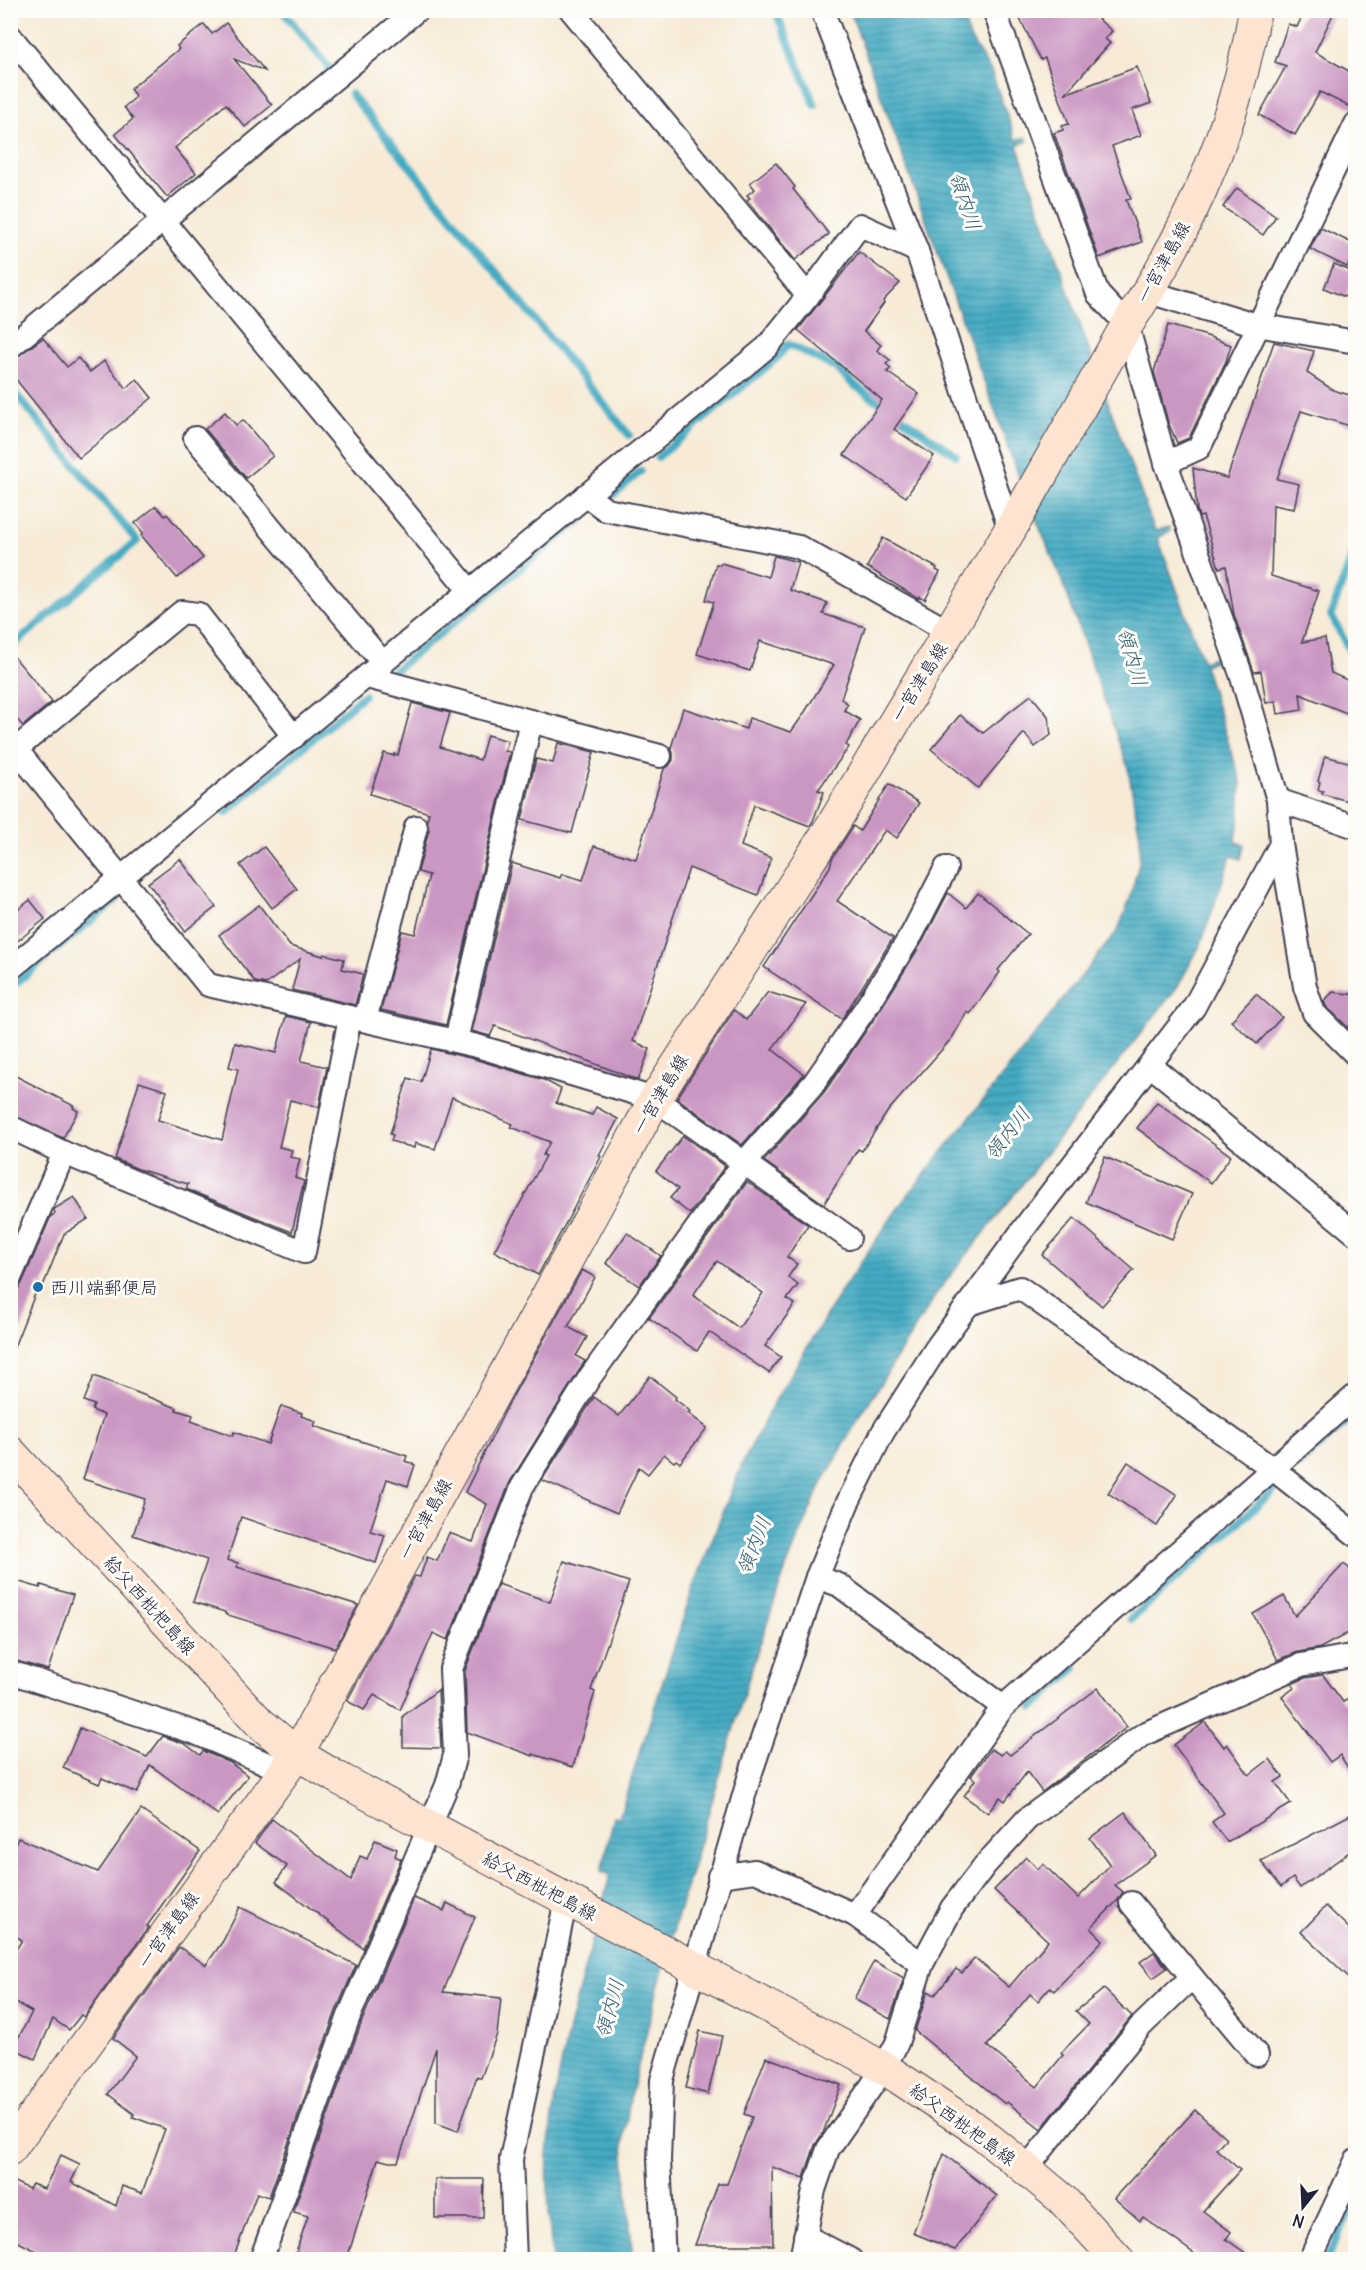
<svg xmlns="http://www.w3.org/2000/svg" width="1366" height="2270" font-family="Delius,'Klee One',sans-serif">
  <defs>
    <pattern id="water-rules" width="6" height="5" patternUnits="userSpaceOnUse" patternTransform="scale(1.5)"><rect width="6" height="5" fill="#44abc3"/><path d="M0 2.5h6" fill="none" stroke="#388ba0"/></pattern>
  </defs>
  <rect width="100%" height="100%" fill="#fdfcf7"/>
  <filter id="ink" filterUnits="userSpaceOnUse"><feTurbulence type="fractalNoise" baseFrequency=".0167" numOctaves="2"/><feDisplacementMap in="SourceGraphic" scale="12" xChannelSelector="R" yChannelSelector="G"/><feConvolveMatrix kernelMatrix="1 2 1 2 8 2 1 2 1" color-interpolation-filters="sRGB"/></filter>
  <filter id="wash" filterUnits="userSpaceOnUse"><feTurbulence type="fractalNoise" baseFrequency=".008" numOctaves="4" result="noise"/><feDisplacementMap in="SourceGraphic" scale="24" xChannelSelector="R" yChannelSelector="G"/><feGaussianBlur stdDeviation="1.35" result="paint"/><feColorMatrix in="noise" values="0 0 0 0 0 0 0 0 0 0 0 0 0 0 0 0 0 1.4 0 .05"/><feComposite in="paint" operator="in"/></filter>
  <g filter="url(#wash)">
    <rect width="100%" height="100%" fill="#f7ebd7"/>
    <path fill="url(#water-rules)" stroke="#33667f" stroke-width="1.5" d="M 850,11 L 960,11 L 971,40 L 991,71 L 1016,140 L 1026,137 L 1028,141 L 1017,145 L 1094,364 L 1155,531 L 1169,527 L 1170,531 L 1158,538 L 1203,661 L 1218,656 L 1219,659 L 1204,665 L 1241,782 L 1239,825 L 1235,841 L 1244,845 L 1241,859 L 1231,856 L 1201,944 L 1178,986 L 937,1293 L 858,1420 L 818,1491 L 786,1568 L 750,1674 L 668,1949 L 631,2093 L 623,2144 L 633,2259 L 552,2260 C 550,2225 546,2189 548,2155 C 555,2061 586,1966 610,1875 L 602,1871 L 614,1816 L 619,1817 L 692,1591 L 741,1466 L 772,1406 L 839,1294 L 900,1205 L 1118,930 L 1130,899 L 1139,863 L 1140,837 L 1128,768 L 1063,583 L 1022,486 Z"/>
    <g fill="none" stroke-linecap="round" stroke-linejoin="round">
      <g stroke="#44abc3" stroke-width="8">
        <path d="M 282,10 L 330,69"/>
        <path d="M 775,10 L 815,105"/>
        <path d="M 351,94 L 629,435"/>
        <path d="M 10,387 L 137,541 L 10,648"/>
        <path d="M 658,457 L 777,358 L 788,344 L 836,368 L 854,385 L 956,455"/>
        <path d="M 612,496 L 641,471"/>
        <path d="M 1356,545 L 1331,615 L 1356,663"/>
        <path d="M 390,674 L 582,519"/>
        <path d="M 226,813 L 364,695"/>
        <path d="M 10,988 L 116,900"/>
        <path d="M 1299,1464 L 1356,1414"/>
        <path d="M 1131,1619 L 1273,1491"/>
        <path d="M 1033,1707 L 1075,1668"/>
        <path d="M 1326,2260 L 1356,2199"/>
      </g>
    </g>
    <g id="blocks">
      <g fill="#ca96c2" fill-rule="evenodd">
        <path d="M 1034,10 L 1088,10 L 1112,31 L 1105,39 L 1110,43 L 1065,94 L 1137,67 L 1151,103 L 1132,110 L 1141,135 L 1112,146 L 1131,199 L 1126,200 L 1142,242 L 1099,258 L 1054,133 L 1063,130 L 1062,126 L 1069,124 L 1045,58 L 1041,60 L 1019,17 Z"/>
        <path d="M 1305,10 L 1335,10 L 1315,52 L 1356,75 L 1356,110 L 1320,92 L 1295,135 L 1259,115 L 1286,66 L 1275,62 L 1288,24 L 1297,27 Z"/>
        <path d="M 226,23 L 265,71 L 234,59 L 272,105 L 245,127 L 226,104 L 175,148 L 196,173 L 167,197 L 115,134 L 133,119 L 124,107 L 136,97 L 130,89 L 179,49 L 177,46 L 204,24 L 212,34 Z"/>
        <path d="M 776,163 L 795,187 L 793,189 L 829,234 L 795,260 L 747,200 L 750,198 L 747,195 L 755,189 L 750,183 Z"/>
        <path d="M 1237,188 L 1276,216 L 1263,235 L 1223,207 Z"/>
        <path d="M 1321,228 L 1356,245 L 1356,250 L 1347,267 L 1310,249 Z"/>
        <path d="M 859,252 L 900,283 L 883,301 L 884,303 L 864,331 L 881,345 L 877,350 L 890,360 L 886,364 L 891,368 L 887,372 L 919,394 L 894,429 L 934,456 L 906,497 L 844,455 L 882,400 L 798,330 Z"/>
        <path d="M 1334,264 L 1356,273 L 1345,297 L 1324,288 Z"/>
        <path d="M 1168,325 L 1207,336 L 1231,345 L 1226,361 L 1189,438 L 1177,443 L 1168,422 L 1154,372 Z"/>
        <path d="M 43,338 L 67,367 L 78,358 L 90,372 L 104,361 L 126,388 L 137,379 L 152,398 L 79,458 L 10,372 L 10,362 Z"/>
        <path d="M 1274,342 L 1314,351 L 1307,373 L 1333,390 L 1356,397 L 1356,428 L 1301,411 L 1277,479 L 1299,484 L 1294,509 L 1273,505 L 1271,576 L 1319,591 L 1302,642 L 1325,638 L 1331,673 L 1356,684 L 1356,717 L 1300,694 L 1302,710 L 1278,714 L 1276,701 L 1266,703 L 1261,671 L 1254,672 L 1234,615 L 1226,566 L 1219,568 L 1203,516 L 1199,517 L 1197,510 L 1193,468 L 1227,478 Z"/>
        <path d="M 225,412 L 236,425 L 243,420 L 273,456 L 246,478 L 205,429 Z"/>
        <path d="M 156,506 L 165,516 L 167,514 L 203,558 L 177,578 L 141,535 L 143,533 L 135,523 Z"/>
        <path d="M 883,538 L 937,568 L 936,570 L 940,572 L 925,600 L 920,597 L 919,599 L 867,567 Z"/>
        <path d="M 774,556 L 798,562 L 790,590 L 827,603 L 823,614 L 865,627 L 841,699 L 848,704 L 844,710 L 860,720 L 846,745 L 849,747 L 818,790 L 824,792 L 813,821 L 810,826 L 754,805 L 741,846 L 771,858 L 758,895 L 689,868 L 633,1041 L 650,1049 L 638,1080 L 495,1026 L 490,1036 L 472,1031 L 512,863 L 560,878 L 562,874 L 583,880 L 594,846 L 636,859 L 664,769 L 669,766 L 673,760 L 673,753 L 671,748 L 683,708 L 746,729 L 749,718 L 791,732 L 803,715 L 834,665 L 760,641 L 750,671 L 697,654 L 714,602 L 706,600 L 716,564 L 720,565 L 721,563 L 768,577 Z"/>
        <path d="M 10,652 L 52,702 L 23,726 L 10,712 Z"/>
        <path d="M 1031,695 L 1048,716 L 1051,735 L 1035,747 L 1024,733 L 978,788 L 931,749 L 960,715 L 983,733 Z"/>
        <path d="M 412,703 L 450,713 L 440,747 L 480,760 L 487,735 L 508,741 L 505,751 L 510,752 L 446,1025 L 381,1010 L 402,931 L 415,934 L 429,875 L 418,872 L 429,830 L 427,819 L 429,813 L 370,794 L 384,753 L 394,756 L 394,754 L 398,755 Z"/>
        <path d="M 558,743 L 594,752 L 572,833 L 522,820 L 536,759 L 553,763 Z"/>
        <path d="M 1325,756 L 1356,764 L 1356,803 L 1322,794 L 1323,791 L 1318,790 L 1320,782 L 1318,781 Z"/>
        <path d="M 889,784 L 919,803 L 897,838 L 885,830 L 837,901 L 893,938 L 842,1019 L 764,967 L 830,867 L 832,859 L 853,826 L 860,831 Z"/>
        <path d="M 264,847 L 297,889 L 272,908 L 240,865 Z"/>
        <path d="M 180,859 L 216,907 L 185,931 L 148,883 Z"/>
        <path d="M 948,893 L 966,908 L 978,893 L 1028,934 L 998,970 L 1000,972 L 970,1014 L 967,1012 L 952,1038 L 888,1111 L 862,1151 L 858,1149 L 824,1204 L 764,1161 L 825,1091 L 878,1013 L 923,941 Z"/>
        <path d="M 30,900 L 45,919 L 10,947 L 10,916 Z"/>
        <path d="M 259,905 L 290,946 L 323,956 L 324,954 L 344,959 L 342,969 L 363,974 L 355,1005 L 292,990 L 300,959 L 266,984 L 255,982 L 219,935 Z"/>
        <path d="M 768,992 L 806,1004 L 772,1049 L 804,1074 L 742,1145 L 677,1098 L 734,1010 L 746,1020 Z"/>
        <path d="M 1333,992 L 1356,995 L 1356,1035 L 1326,1006 L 1324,1001 Z"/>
        <path d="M 1256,994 L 1282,1017 L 1257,1044 L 1231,1021 Z"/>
        <path d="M 286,1016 L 311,1022 L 301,1061 L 327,1067 L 319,1107 L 290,1100 L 279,1147 L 292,1150 L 290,1157 L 300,1159 L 295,1178 L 304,1181 L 292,1232 L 186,1189 L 188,1184 L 138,1169 L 115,1159 L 139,1082 L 167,1091 L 158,1120 L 222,1140 L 238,1069 L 229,1067 L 235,1043 L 276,1053 Z"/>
        <path d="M 431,1049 L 474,1059 L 544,1080 L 561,1089 L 556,1103 L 592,1115 L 596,1107 L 618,1119 L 599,1155 L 601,1157 L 538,1275 L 494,1251 L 546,1156 L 543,1155 L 550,1142 L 511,1127 L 513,1124 L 452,1097 L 435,1149 L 415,1143 L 414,1148 L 391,1141 L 393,1135 L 390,1134 L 408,1078 L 421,1082 Z"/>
        <path d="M 10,1073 L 74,1106 L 73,1108 L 78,1111 L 63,1138 L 10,1114 Z"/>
        <path d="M 1157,1102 L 1231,1156 L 1211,1183 L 1137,1128 Z"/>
        <path d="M 683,1136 L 725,1166 L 690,1214 L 670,1198 L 678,1189 L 656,1171 Z"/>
        <path d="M 1105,1157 L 1192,1194 L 1172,1239 L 1086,1202 Z"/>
        <path d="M 747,1182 L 808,1225 L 787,1257 L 797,1264 L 788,1277 L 798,1285 L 787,1299 L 795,1304 L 765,1346 L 781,1357 L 769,1373 L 709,1332 L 697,1351 L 649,1318 ZM 717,1261 L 763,1293 L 739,1328 L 693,1295 Z"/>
        <path d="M 74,1197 L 88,1219 L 64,1234 L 43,1286 L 39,1284 L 12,1352 L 10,1352 L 10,1291 L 18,1289 L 22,1283 L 51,1216 L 55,1214 L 54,1209 Z"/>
        <path d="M 1074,1218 L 1134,1270 L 1102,1306 L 1042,1255 Z"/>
        <path d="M 627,1233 L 661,1256 L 639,1286 L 606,1263 Z"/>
        <path d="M 582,1270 L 595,1277 L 568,1327 L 587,1337 L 576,1356 L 585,1361 L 510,1482 L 448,1640 L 433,1633 L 400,1710 L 374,1695 L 364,1710 L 347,1701 L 415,1576 L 420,1577 L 427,1557 L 437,1561 L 449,1533 L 473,1542 L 487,1504 L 465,1492 L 508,1405 Z"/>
        <path d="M 94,1376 L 177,1408 L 176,1410 L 193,1415 L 191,1421 L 233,1436 L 234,1432 L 268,1444 L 281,1406 L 302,1413 L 301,1416 L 316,1421 L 314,1426 L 407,1456 L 405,1461 L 415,1465 L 408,1486 L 387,1479 L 370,1531 L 385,1535 L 376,1563 L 241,1517 L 227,1560 L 238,1563 L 237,1567 L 358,1605 L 335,1648 L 225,1614 L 225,1612 L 193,1602 L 207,1560 L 133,1535 L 145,1499 L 83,1479 L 104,1415 L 92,1410 L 94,1405 L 84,1401 Z"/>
        <path d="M 650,1376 L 676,1397 L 675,1399 L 690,1411 L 688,1413 L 707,1428 L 680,1463 L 676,1460 L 674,1462 L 664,1454 L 648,1474 L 639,1467 L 617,1513 L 542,1480 L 594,1397 L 619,1416 Z"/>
        <path d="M 1128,1462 L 1177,1495 L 1157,1526 L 1108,1493 Z"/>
        <path d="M 564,1561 L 629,1582 L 591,1690 L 595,1692 L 573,1767 L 533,1754 L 533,1756 L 467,1732 L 465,1671 L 498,1584 L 550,1602 Z"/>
        <path d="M 1344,1564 L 1356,1574 L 1356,1629 L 1320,1648 L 1298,1652 L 1278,1660 L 1253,1614 L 1284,1596 L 1295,1616 Z"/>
        <path d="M 10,1579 L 40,1588 L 41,1585 L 73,1595 L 48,1670 L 10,1659 Z"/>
        <path d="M 1323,1675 L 1343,1702 L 1356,1695 L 1356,1781 L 1340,1755 L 1330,1762 L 1282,1697 L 1294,1688 L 1292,1684 L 1305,1678 Z"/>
        <path d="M 1098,1688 L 1127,1727 L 1042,1792 L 1027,1772 L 1005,1801 L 1000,1797 L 988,1813 L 964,1796 L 975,1780 L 971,1776 L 991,1749 L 1001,1755 L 1005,1751 L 1010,1755 Z"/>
        <path d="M 438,1690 L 441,1748 L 403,1747 L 403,1716 Z"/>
        <path d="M 1205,1722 L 1224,1747 L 1227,1744 L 1249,1775 L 1270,1759 L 1283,1777 L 1275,1782 L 1291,1804 L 1227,1842 L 1212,1822 L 1224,1813 L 1174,1745 Z"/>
        <path d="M 80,1728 L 147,1757 L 163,1736 L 185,1744 L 200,1755 L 203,1751 L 229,1762 L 248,1776 L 218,1815 L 150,1765 L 137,1793 L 102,1778 L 99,1784 L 63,1768 Z"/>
        <path d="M 141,1810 L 200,1851 L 147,1926 L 149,1927 L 84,2017 L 81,2015 L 69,2030 L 53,2019 L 35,2059 L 13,2048 L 32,2012 L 10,1999 L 10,1959 L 22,1940 L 10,1933 L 10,1856 L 18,1838 L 98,1872 Z"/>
        <path d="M 1125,1812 L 1156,1855 L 1115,1885 L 1123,1892 L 1118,1900 L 1091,1928 L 1103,1940 L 1054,1991 L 1050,1987 L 1038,2001 L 1030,1994 L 987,2046 L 1037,2087 L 1063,2055 L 1061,2053 L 1089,2024 L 1076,2011 L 1104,1989 L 1132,2016 L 1041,2129 L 1007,2102 L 1005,2104 L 915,2031 L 928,1991 L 935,1995 L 956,1969 L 962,1973 L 975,1958 L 1009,1987 L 1048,1941 L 994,1890 L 1026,1857 L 1038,1869 L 1043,1864 L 1078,1898 L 1110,1865 L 1090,1838 Z"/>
        <path d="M 1356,1812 L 1356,1847 L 1300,1888 L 1293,1878 L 1281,1887 L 1261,1861 Z"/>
        <path d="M 272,1819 L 351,1880 L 360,1856 L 367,1859 L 375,1840 L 397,1849 L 395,1856 L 401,1859 L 363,1948 L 276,1882 L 287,1866 L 255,1843 Z"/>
        <path d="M 414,1898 L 444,1911 L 447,1903 L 475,1917 L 443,1992 L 501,1998 L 497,2034 L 481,2078 L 477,2076 L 458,2131 L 436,2123 L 436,2048 L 398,2162 L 389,2162 L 378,2159 L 347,2259 L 309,2259 L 295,2255 L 308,2216 L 294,2212 L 295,2206 L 362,2021 Z"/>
        <path d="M 1326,1906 L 1356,1935 L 1356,1984 L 1301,1932 Z"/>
        <path d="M 240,1907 L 356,1965 L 336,2011 L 269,2197 L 257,2193 L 233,2259 L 53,2259 L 10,2238 L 10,2180 L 29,2189 L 32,2184 L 44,2189 L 61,2155 L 80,2164 L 71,2182 L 116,2206 L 122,2186 L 142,2193 L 165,2129 L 133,2117 L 134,2114 L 108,2094 L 136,2056 L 113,2038 L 179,1947 L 206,1965 L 223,1941 Z"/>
        <path d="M 1154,1952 L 1167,1968 L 1153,1978 L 1140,1962 Z"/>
        <path d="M 874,1961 L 904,1978 L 890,2019 L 854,1999 Z"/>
        <path d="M 700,2031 L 722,2036 L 708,2094 L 686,2088 Z"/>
        <path d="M 766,2057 L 841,2085 L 823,2133 L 815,2145 L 804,2178 L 772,2167 L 773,2245 L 695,2245 L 718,2184 L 727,2184 L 752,2117 L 744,2114 Z"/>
        <path d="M 1195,2110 L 1226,2138 L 1216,2149 L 1240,2170 L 1203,2211 L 1231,2232 L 1226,2239 L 1254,2259 L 1202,2259 L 1143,2217 L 1140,2221 L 1114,2198 Z"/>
        <path d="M 944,2154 L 997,2196 L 955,2250 L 913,2233 Z"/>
        <path d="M 435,2179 L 484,2179 L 483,2218 L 435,2218 Z"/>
      </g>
    </g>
  </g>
  <g filter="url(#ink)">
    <use href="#blocks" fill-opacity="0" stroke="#424052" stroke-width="1.5"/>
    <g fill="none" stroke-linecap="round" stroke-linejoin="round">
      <defs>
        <g id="minor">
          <path d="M 571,10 L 808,296"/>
          <path d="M 822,10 L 917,251 L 1010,530"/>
          <path d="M 994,10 L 1098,294 L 1127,325 L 1166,463 L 1241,674 L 1278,800 L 1281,844 L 1305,987 L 1314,1013 L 1356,1055"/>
          <path d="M 10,36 L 470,591"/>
          <path d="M 1149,292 L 1257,325 L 1356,342"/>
          <path d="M 10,347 L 417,10"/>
          <path d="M 195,438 L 383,663"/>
          <path d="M 1166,463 L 1199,448 L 1356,124"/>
          <path d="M 586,495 L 606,510 L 799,547 L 950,632"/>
          <path d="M 367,677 L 660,756"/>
          <path d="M 10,742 L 208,985 L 477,1046 L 655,1099 L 849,1238"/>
          <path d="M 16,749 L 182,612 L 198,614 L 294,737"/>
          <path d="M 1278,800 L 1356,827"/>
          <path d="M 10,969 L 767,347 L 808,296 L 860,225 L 917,251"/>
          <path d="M 365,1020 L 416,827"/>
          <path d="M 456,1040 L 531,721"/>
          <path d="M 1150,1065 L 1356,1234"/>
          <path d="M 10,1127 L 64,1153 L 10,1278"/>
          <path d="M 64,1153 L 304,1252 L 350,1017"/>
          <path d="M 969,1304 L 1020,1288 L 1273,1469 L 1356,1535"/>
          <path d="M 817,1577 L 839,1585 L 1003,1707"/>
          <path d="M 10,1672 L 193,1732 L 284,1771"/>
          <path d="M 719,1876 L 755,1871 L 855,1915 L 1003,1707 L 1356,1395"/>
          <path d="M 855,1915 L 922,1964"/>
          <path d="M 1192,1977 L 1257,2055"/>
          <path d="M 1026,2169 L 1140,2027 L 1192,1977 L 1131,1903"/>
          <path d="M 805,2236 L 851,2260"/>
          <path d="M 261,2260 L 349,2016 L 447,1785 L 455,1755 L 451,1669 L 522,1487 L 590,1377 L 743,1164 L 814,1083 L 867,1006 L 912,934 L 946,868"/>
          <path d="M 515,2260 L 511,2159 L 566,1900"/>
          <path d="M 664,2260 L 659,2160 L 662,2080 L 749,1778 L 817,1577 L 847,1504 L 883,1432 L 937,1347 L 1028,1223 L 1194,1007 L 1281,844"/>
          <path d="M 801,2260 L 814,2190 L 828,2149 L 884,2068 L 897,2043 L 922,1964 L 952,1908 L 985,1865 L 1027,1819 L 1144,1734 L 1301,1665 L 1356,1655"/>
          <path d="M 1310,2260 L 1356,2161"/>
        </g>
        <g id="secondary">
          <path d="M 10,1452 L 260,1723 L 297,1754 L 338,1778 L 884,2068 L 979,2131 L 1026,2169 L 1062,2199 L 1118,2260"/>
          <path d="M 10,2149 L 297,1754 L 655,1099 L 835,821 L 1010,530 L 1127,325 C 1189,230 1237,123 1255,10"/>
        </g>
      </defs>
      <use href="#minor" stroke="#424052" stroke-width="26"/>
      <use href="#secondary" stroke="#424052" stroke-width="34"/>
      <use href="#minor" stroke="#fff" stroke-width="22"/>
      <use href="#secondary" stroke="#fde4d1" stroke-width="32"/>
    </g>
  </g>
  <circle fill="#1f6fb2" stroke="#fdfcf7" stroke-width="2" cx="38" cy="1287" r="6"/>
  <g text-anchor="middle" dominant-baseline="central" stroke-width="6" stroke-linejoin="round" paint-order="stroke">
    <g font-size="18" fill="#22223b" stroke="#fdfcf7">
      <text transform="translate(1163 262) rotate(-61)">一宮津島線</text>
      <text transform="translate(919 682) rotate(-58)">一宮津島線</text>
      <text transform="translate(660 1094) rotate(-59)">一宮津島線</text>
      <text transform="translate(425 1519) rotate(-61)">一宮津島線</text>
      <text transform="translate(150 1605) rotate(48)">給父西枇杷島線</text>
      <text transform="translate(540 1886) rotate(28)">給父西枇杷島線</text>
      <text transform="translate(168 1930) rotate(-54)">一宮津島線</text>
      <text transform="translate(963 2124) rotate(36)">給父西枇杷島線</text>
    </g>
    <g font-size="18" fill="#22223b" stroke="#fdfcf7" text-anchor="start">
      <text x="50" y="1287">西川端郵便局</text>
    </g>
    <g font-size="20" font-style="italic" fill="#316078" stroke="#fdfcf7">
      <text transform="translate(966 201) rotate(72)">領内川</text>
      <text transform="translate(1133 657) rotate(74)">領内川</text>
      <text transform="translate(1007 1133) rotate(-52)">領内川</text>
      <text transform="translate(753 1545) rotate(-68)">領内川</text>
      <text transform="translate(609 2008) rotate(-75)">領内川</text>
    </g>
  </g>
  <rect width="1366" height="2270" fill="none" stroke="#fdfcf7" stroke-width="36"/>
  <g transform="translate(1303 2207) rotate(198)" stroke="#fdfcf7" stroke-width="4.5" paint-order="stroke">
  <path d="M0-4.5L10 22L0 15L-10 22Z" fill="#22223b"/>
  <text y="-9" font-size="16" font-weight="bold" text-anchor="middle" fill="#22223b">N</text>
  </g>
</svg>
